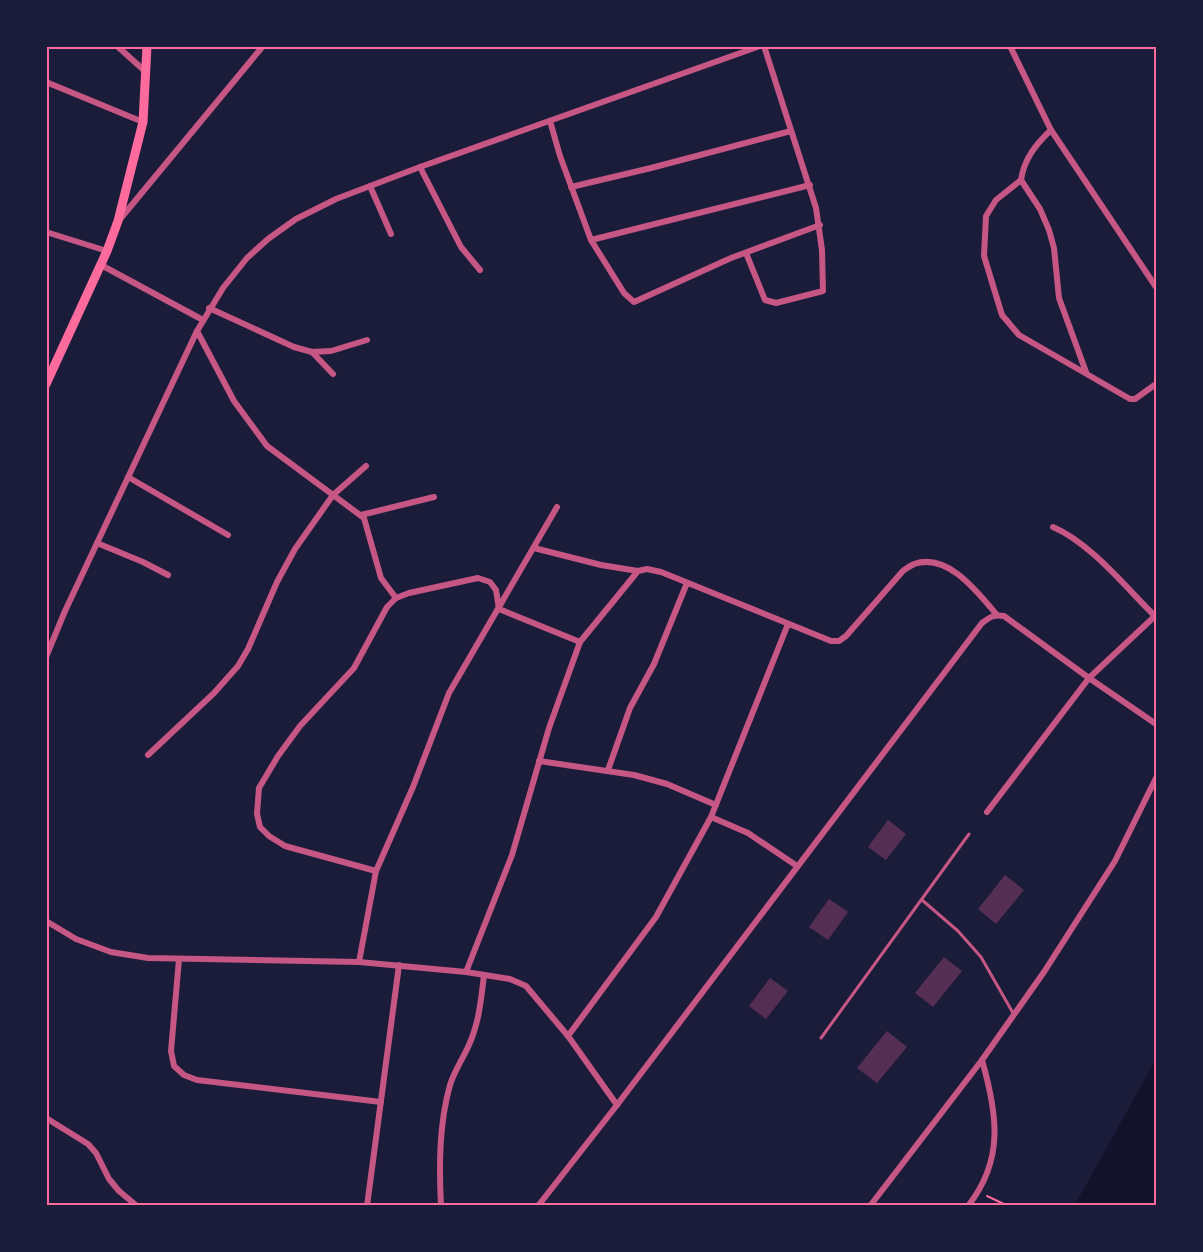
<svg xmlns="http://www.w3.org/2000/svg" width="1203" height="1252" font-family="'DM Sans',sans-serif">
  <rect width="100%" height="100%" fill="#1b1b3a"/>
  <path fill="#12122b" d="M 1156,1059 L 1156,1205 L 1075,1205 Z"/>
  <g fill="#542f53">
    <path d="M 888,820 L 906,834 L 886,860 L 868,847 Z"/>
    <path d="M 1005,875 L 1024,890 L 996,924 L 978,909 Z"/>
    <path d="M 829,899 L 848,912 L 828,940 L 809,927 Z"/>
    <path d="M 944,957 L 962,971 L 933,1007 L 915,993 Z"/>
    <path d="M 770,978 L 788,991 L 766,1019 L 749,1006 Z"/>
    <path d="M 887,1031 L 907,1047 L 877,1083 L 857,1068 Z"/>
  </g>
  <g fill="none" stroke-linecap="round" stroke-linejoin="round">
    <path stroke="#ff6b9d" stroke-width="2" d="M 987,1196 L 1008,1206"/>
    <g stroke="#c65784" stroke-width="3">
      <path d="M 922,900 L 958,931 L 981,957 L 1013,1013"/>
      <path d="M 821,1038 L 969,834"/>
    </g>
    <g stroke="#c65784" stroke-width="6">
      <path d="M 117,46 L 147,73"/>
      <path d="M 1010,46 L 1051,130 L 1156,287"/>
      <path d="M 46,82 L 143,122"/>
      <path d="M 550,121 L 560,156 L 591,240 L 624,293 L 634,302 L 731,258 L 820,225"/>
      <path d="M 1051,130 C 1036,144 1024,159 1021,180 L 1040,209 L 1049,230 L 1054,248 L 1059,298 L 1086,372"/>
      <path d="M 420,167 L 461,247 L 480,270"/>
      <path d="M 1021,180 L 996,200 L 986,216 L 984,256 L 1002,315 L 1019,335 L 1130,399 L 1135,399 L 1156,384"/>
      <path d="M 370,186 L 391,234"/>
      <path d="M 571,187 L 651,168 L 791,131"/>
      <path d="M 121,218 L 263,46"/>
      <path d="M 46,232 L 107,251"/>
      <path d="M 591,240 L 810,185"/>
      <path d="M 746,253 L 765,300 L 776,303 L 823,291 L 822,250 L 816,208 L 764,46"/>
      <path d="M 101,265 L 203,320"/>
      <path d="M 209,308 L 294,347 L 312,352 L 331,351 L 367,340"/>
      <path d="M 197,331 L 234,401 L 267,446 L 364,518 L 381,578 L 396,598"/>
      <path d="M 312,352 L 333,374"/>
      <path d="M 128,477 L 228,535"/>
      <path d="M 361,515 L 434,497"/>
      <path d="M 1053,527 C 1092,544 1126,588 1156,617"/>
      <path d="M 97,543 L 143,562 L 168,575"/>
      <path d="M 534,548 L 601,565 L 638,571"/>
      <path d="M 46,657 L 65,611 L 197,331 L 223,288 L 247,258 L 268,239 L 296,219 L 336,199 L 420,167 L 760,46"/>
      <path d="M 148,755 L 214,693 L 238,666 L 248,649 L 277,582 L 295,549 L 333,495 L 366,466"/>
      <path d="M 539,761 L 634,775 L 667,784 L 716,805"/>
      <path d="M 608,770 L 630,708 L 654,664 L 687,583"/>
      <path d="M 987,812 L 1089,678 L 1155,616"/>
      <path d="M 711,817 L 748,833 L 797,866"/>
      <path d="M 376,871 L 285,846 L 269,836 L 260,827 L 257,814 L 259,788 L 278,756 L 300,726 L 354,668 L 387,607 L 396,598 L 409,593 L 478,578 L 490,582 L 496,590 L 499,609 L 580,642"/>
      <path d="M 46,921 L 76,939 L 111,952 L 148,958 L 359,962 L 466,972 L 510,979 L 526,986 L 568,1036 L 617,1105"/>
      <path d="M 179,959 L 171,1051 L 174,1066 L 184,1075 L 197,1080 L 381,1102"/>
      <path d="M 359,962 L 376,871 L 413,787 L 449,693 L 557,507"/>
      <path d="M 466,972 L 512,855 L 549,728 L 580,642 L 638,571 L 647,569 L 661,572 L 831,641 L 839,641 L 846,636 L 902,572 C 905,569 910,566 914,564 C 948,552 978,593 997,615"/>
      <path d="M 568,1036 L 656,917 L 711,817 L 788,624"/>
      <path d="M 46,1118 L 88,1144 L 96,1153 L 109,1179 L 119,1191 L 137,1206"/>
      <path d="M 367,1206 L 399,965"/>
      <path d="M 441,1206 C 439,1166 439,1124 450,1085 C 454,1072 462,1060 468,1047 C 479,1024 481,1000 484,975"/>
      <path d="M 538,1206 L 617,1105 L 982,623 C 990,617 994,614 1004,616 L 1089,678 L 1156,724"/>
      <path d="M 870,1206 L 982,1060 L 1044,972 L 1115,861 L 1156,778"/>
      <path d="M 968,1206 C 1005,1159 997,1113 982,1060"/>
    </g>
    <path stroke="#ff6b9d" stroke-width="9" d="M 46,384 L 107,251 L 118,221 L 143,122 L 147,46"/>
  </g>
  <rect width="1203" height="1252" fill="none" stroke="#1b1b3a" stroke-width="96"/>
  <rect x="48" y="48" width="1107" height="1156" fill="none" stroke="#ff6b9d" stroke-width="2"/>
</svg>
